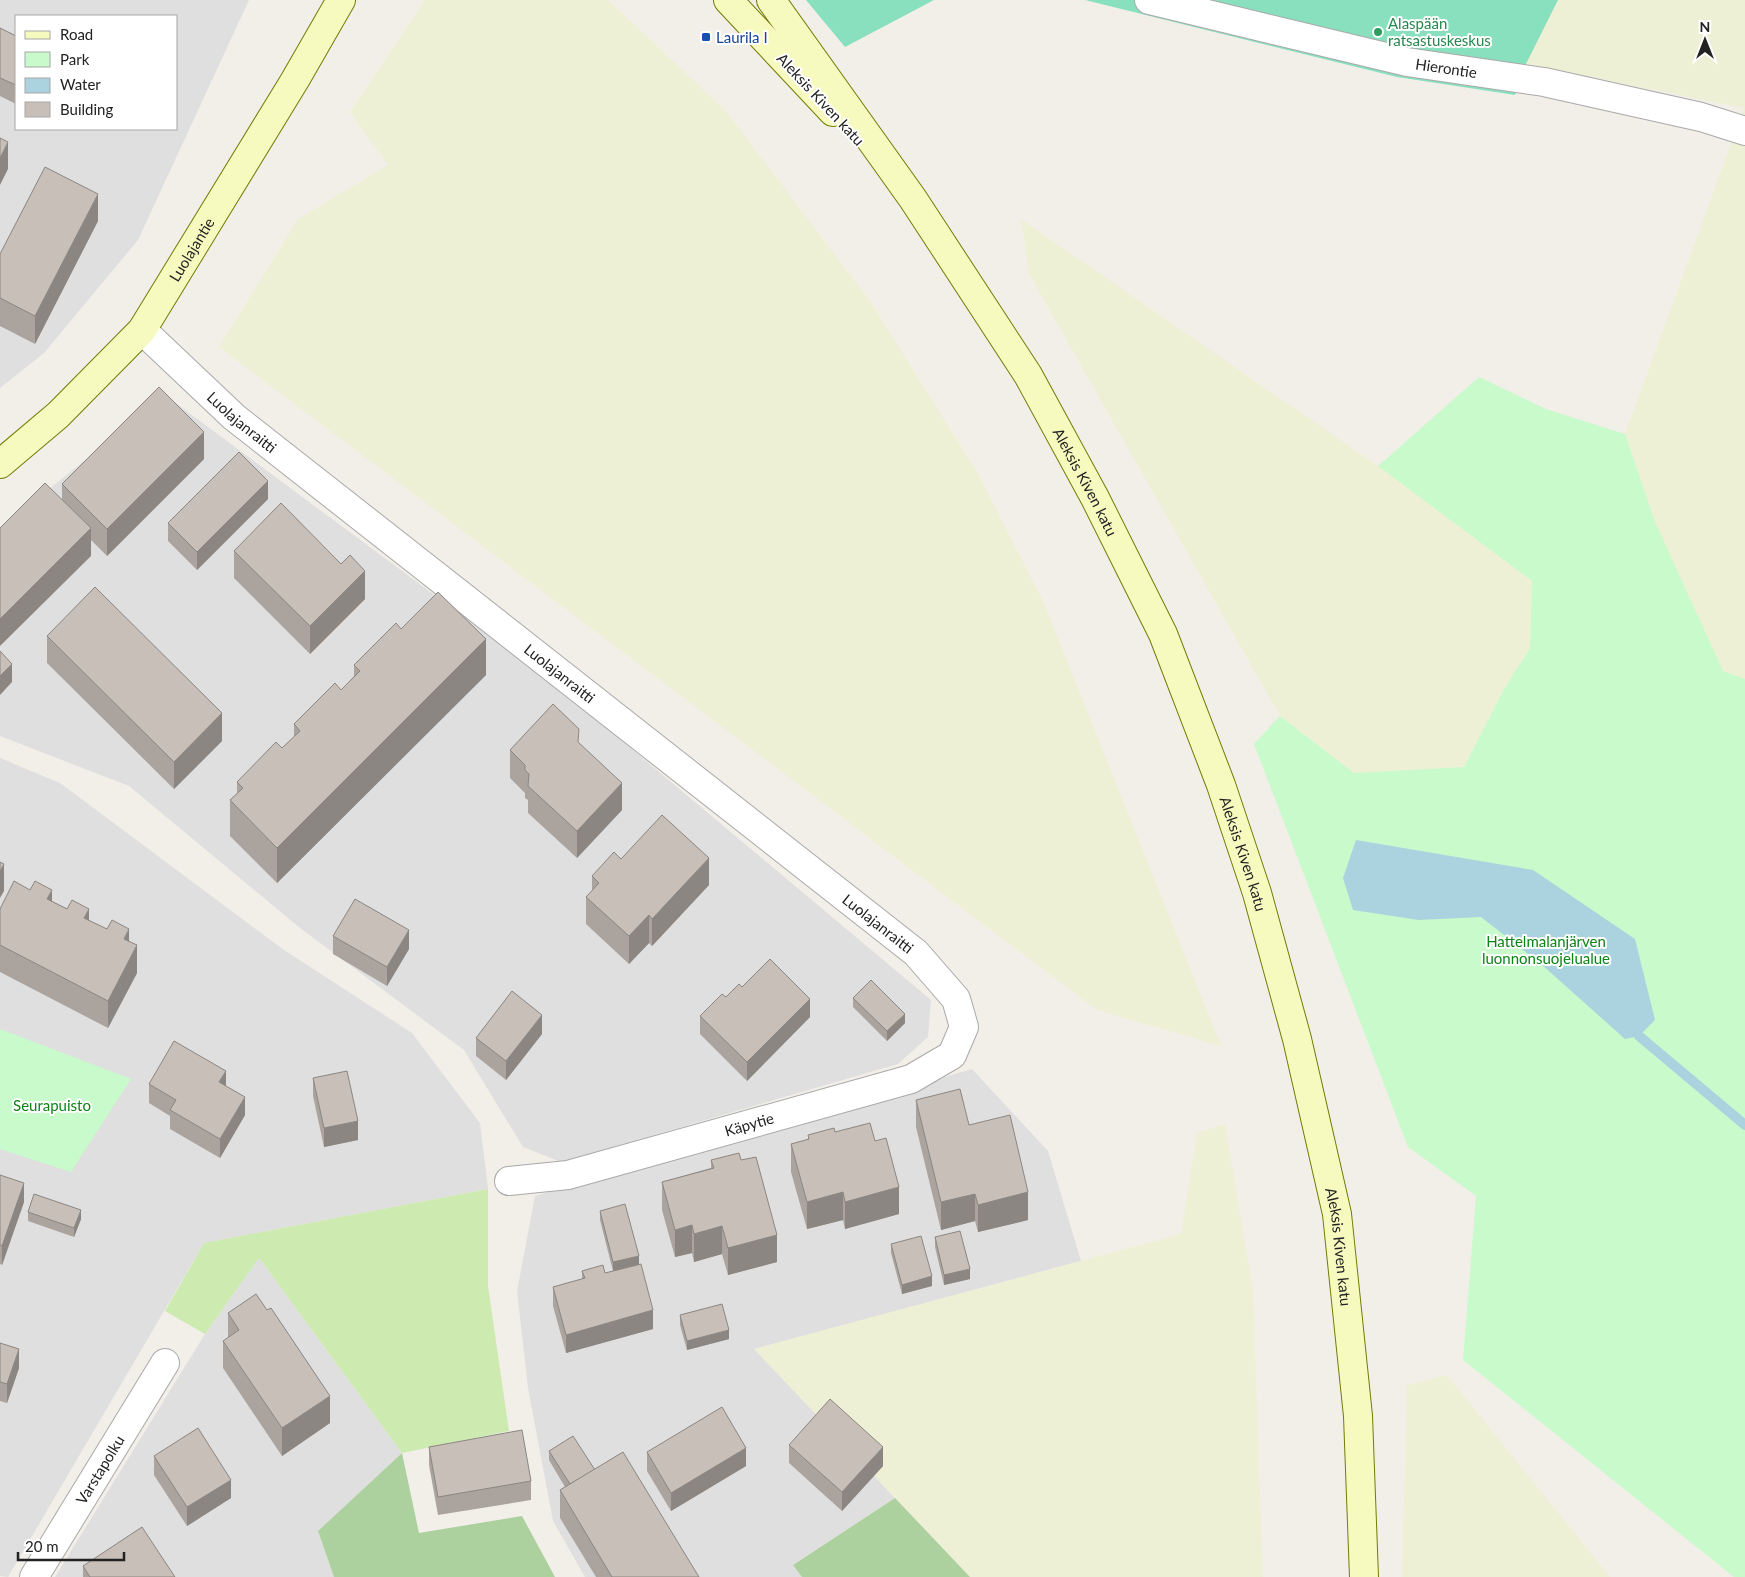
<svg xmlns="http://www.w3.org/2000/svg" width="1745" height="1577" font-family="Lato,sans-serif">
  <rect width="100%" height="100%" fill="#f2efe9"/>
  <g fill="#e0dfdf" fill-rule="evenodd">
    <path d="M 0,0 L 249,0 L 138,240 L 44,353 L 0,388 ZM 16,16 L 176,16 L 176,129 L 16,129 Z"/>
    <path d="M 165,395 L 553,683 L 931,1000 L 928,1037 L 898,1064 L 561,1162 L 523,1147 L 464,1050 L 300,928 L 129,786 L 0,736 L 0,529 Z"/>
    <path d="M 0,758 L 60,783 L 284,950 L 412,1033 L 480,1123 L 488,1189 L 204,1243 L 8,1577 L 0,1576 Z"/>
    <path d="M 972,1069 L 1048,1151 L 1081,1261 L 755,1349 L 895,1498 L 794,1564 L 802,1577 L 585,1577 L 553,1521 L 528,1388 L 517,1291 L 535,1196 Z"/>
    <path d="M 259,1258 L 402,1453 L 318,1531 L 334,1577 L 55,1577 L 205,1334 Z"/>
  </g>
  <g fill="#eef0d5">
    <path d="M 425,0 L 608,0 L 726,111 L 870,301 L 977,472 L 1043,601 L 1221,1046 L 1097,1010 L 219,347 L 298,219 L 388,165 L 350,112 Z"/>
    <path d="M 1558,0 L 1745,0 L 1745,679 L 1723,672 L 1655,522 L 1625,434 L 1744,108 L 1526,64 Z"/>
    <path d="M 1021,219 L 1378,466 L 1532,581 L 1530,648 L 1503,691 L 1464,767 L 1354,773 L 1280,716 L 1029,274 Z"/>
    <path d="M 1225,1124 L 1253,1291 L 1263,1577 L 970,1577 L 754,1349 L 1181,1234 L 1197,1133 Z"/>
    <path d="M 1447,1375 L 1610,1577 L 1402,1577 L 1407,1385 Z"/>
  </g>
  <path fill="#cdebb0" d="M 488,1189 L 488,1286 L 509,1431 L 402,1453 L 259,1258 L 205,1334 L 165,1311 L 204,1243 Z"/>
  <g fill="#add19e">
    <path d="M 402,1453 L 419,1533 L 522,1516 L 555,1577 L 334,1577 L 318,1531 Z"/>
    <path d="M 895,1498 L 970,1577 L 802,1577 L 793,1565 Z"/>
  </g>
  <g fill="#c8facc">
    <path d="M 1479,377 L 1546,409 L 1625,434 L 1655,522 L 1723,671 L 1745,679 L 1745,1577 L 1734,1577 L 1463,1360 L 1476,1196 L 1408,1147 L 1254,744 L 1280,716 L 1354,773 L 1464,767 L 1503,691 L 1530,648 L 1532,581 L 1378,466 Z"/>
    <path d="M 0,1029 L 131,1079 L 71,1172 L 0,1149 Z"/>
  </g>
  <g fill="#88e0be">
    <path d="M 806,0 L 934,0 L 845,47 Z"/>
    <path d="M 1085,0 L 1558,0 L 1526,64 L 1515,95 L 1397,77 Z"/>
  </g>
  <path fill="#aad3df" d="M 1356,840 L 1533,870 L 1635,939 L 1655,1020 L 1639,1036 L 1625,1039 L 1541,964 L 1481,917 L 1419,920 L 1353,910 L 1343,878 Z"/>
  <g fill="none" stroke-linecap="round" stroke-linejoin="round">
    <path stroke="#aad3df" stroke-width="10" d="M 1639,1036 L 1745,1125"/>
    <defs>
      <g id="minor">
        <path id="s1" d="M 1149,0 L 1407,62 L 1544,82 L 1701,117 L 1745,131"/>
        <path id="s2" d="M 142,330 L 234,417 L 916,953 L 956,999 L 964,1027 L 952,1055 L 911,1079 L 568,1175 L 509,1181"/>
        <path id="s3" d="M 34,1577 L 165,1363"/>
      </g>
      <g id="secondary">
        <path d="M 728,0 L 833,112"/>
        <path id="s4" d="M 771,0 L 913,199 L 1028,375 L 1095,498 L 1163,634 L 1221,785 L 1257,893 L 1297,1039 L 1337,1214 L 1358,1416 L 1364,1577"/>
        <path id="s5" d="M 0,464 L 58,415 L 142,330 L 295,80 L 341,0"/>
      </g>
    </defs>
    <use href="#minor" stroke="#a9a9a9" stroke-width="30"/>
    <use href="#secondary" stroke="#707d05" stroke-width="30"/>
    <use href="#minor" stroke="#fff" stroke-width="28"/>
    <use href="#secondary" stroke="#f7fabf" stroke-width="28"/>
  </g>
  <g fill="#aba49e">
    <path d="M 0,28 L 16,36 L 16,104 L 0,96 Z"/>
    <path d="M 98,221 L 35,344 L 0,326 L 0,254 Z"/>
    <path d="M 204,459 L 107,556 L 91,540 L 91,556 L 62,499 L 62,484 Z"/>
    <path d="M 268,499 L 197,570 L 168,541 L 168,523 Z"/>
    <path d="M 234,551 L 365,599 L 310,654 L 234,578 Z"/>
    <path d="M 401,629 L 486,675 L 277,883 L 230,836 L 230,800 L 237,794 L 237,782 L 282,748 L 294,737 L 294,724 L 341,690 L 354,676 L 354,665 Z"/>
    <path d="M 47,636 L 222,741 L 174,789 L 47,663 Z"/>
    <path d="M 579,743 L 622,810 L 577,858 L 528,813 L 528,800 L 525,798 L 525,793 L 510,778 L 510,750 Z"/>
    <path d="M 621,859 L 709,885 L 652,946 L 649,943 L 629,964 L 586,924 L 586,897 L 592,891 L 592,876 Z"/>
    <path d="M 52,901 L 129,941 L 137,973 L 108,1028 L 0,972 L 0,909 Z"/>
    <path d="M 333,936 L 409,949 L 387,986 L 333,954 Z"/>
    <path d="M 742,987 L 810,1017 L 747,1081 L 700,1034 L 700,1016 Z"/>
    <path d="M 853,998 L 905,1023 L 887,1041 L 853,1007 Z"/>
    <path d="M 542,1034 L 506,1080 L 476,1056 L 476,1038 Z"/>
    <path d="M 313,1078 L 358,1140 L 324,1147 L 313,1096 Z"/>
    <path d="M 149,1084 L 226,1086 L 245,1115 L 220,1158 L 170,1129 L 170,1116 L 149,1103 Z"/>
    <path d="M 916,1100 L 969,1125 L 1028,1220 L 978,1232 L 975,1221 L 941,1230 L 916,1127 Z"/>
    <path d="M 835,1132 L 875,1141 L 899,1214 L 845,1229 L 843,1220 L 807,1229 L 791,1172 L 791,1144 L 808,1140 L 808,1135 Z"/>
    <path d="M 711,1160 L 741,1160 L 777,1262 L 728,1275 L 722,1254 L 694,1262 L 692,1253 L 675,1257 L 662,1210 L 662,1182 L 711,1168 Z"/>
    <path d="M 0,1175 L 24,1202 L 2,1265 L 0,1264 Z"/>
    <path d="M 600,1211 L 639,1264 L 653,1329 L 566,1353 L 553,1306 L 553,1287 L 582,1279 L 582,1271 L 605,1273 L 613,1271 L 600,1220 Z"/>
    <path d="M 28,1212 L 81,1219 L 74,1237 L 28,1221 Z"/>
    <path d="M 935,1237 L 970,1279 L 944,1285 L 935,1247 Z"/>
    <path d="M 891,1244 L 932,1286 L 902,1294 L 891,1253 Z"/>
    <path d="M 228,1313 L 330,1423 L 282,1456 L 223,1368 L 223,1341 L 228,1338 Z"/>
    <path d="M 680,1315 L 729,1339 L 687,1350 L 680,1325 Z"/>
    <path d="M 0,1343 L 19,1368 L 7,1403 L 0,1401 Z"/>
    <path d="M 789,1445 L 883,1466 L 842,1511 L 789,1463 Z"/>
    <path d="M 429,1447 L 531,1481 L 531,1500 L 438,1515 L 429,1465 Z"/>
    <path d="M 549,1451 L 595,1470 L 699,1577 L 596,1577 L 560,1518 L 560,1490 L 565,1487 L 549,1460 Z"/>
    <path d="M 647,1452 L 746,1466 L 671,1511 L 647,1471 Z"/>
    <path d="M 154,1456 L 231,1498 L 187,1526 L 154,1475 Z"/>
    <path d="M 83,1566 L 175,1577 L 83,1577 Z"/>
  </g>
  <g fill="#8b8681">
    <path d="M 8,142 L 8,169 L 0,185 L 0,158 Z"/>
    <path d="M 98,194 L 98,221 L 35,344 L 35,316 Z"/>
    <path d="M 204,432 L 204,459 L 107,556 L 107,529 Z"/>
    <path d="M 268,481 L 268,499 L 197,570 L 197,552 Z"/>
    <path d="M 91,528 L 91,556 L 0,646 L 0,619 Z"/>
    <path d="M 365,571 L 365,599 L 310,654 L 310,626 Z"/>
    <path d="M 486,639 L 486,675 L 277,883 L 277,848 Z"/>
    <path d="M 12,664 L 12,682 L 0,695 L 0,676 Z"/>
    <path d="M 222,713 L 222,741 L 174,789 L 174,762 Z"/>
    <path d="M 622,783 L 622,810 L 577,858 L 577,831 Z"/>
    <path d="M 709,858 L 709,885 L 652,946 L 652,919 Z"/>
    <path d="M 4,864 L 4,891 L 0,898 L 0,871 Z"/>
    <path d="M 52,890 L 52,917 L 47,899 Z"/>
    <path d="M 89,909 L 89,937 L 84,918 Z"/>
    <path d="M 649,915 L 649,943 L 629,964 L 629,936 Z"/>
    <path d="M 129,929 L 129,957 L 124,939 Z"/>
    <path d="M 409,930 L 409,949 L 387,986 L 387,967 Z"/>
    <path d="M 137,945 L 137,973 L 108,1028 L 108,1001 Z"/>
    <path d="M 810,999 L 810,1017 L 747,1081 L 747,1062 Z"/>
    <path d="M 905,1014 L 905,1023 L 887,1041 L 887,1031 Z"/>
    <path d="M 542,1015 L 542,1034 L 506,1080 L 506,1061 Z"/>
    <path d="M 226,1071 L 226,1089 L 219,1082 Z"/>
    <path d="M 245,1097 L 245,1115 L 220,1158 L 220,1139 Z"/>
    <path d="M 358,1121 L 358,1140 L 324,1147 L 324,1128 Z"/>
    <path d="M 24,1183 L 24,1202 L 2,1265 L 2,1246 Z"/>
    <path d="M 899,1187 L 899,1214 L 845,1229 L 845,1202 Z"/>
    <path d="M 843,1192 L 843,1220 L 807,1229 L 807,1202 Z"/>
    <path d="M 1028,1192 L 1028,1220 L 978,1232 L 978,1205 Z"/>
    <path d="M 975,1194 L 975,1221 L 941,1230 L 941,1202 Z"/>
    <path d="M 81,1210 L 81,1219 L 74,1237 L 74,1228 Z"/>
    <path d="M 692,1225 L 692,1253 L 675,1257 L 675,1230 Z"/>
    <path d="M 722,1226 L 722,1254 L 694,1262 L 694,1234 Z"/>
    <path d="M 777,1235 L 777,1262 L 728,1275 L 728,1248 Z"/>
    <path d="M 639,1256 L 639,1265 L 613,1272 L 613,1262 Z"/>
    <path d="M 970,1269 L 970,1279 L 944,1285 L 944,1275 Z"/>
    <path d="M 932,1276 L 932,1286 L 902,1294 L 902,1285 Z"/>
    <path d="M 653,1310 L 653,1329 L 566,1353 L 566,1335 Z"/>
    <path d="M 729,1330 L 729,1339 L 687,1350 L 687,1341 Z"/>
    <path d="M 19,1349 L 19,1368 L 7,1403 L 7,1384 Z"/>
    <path d="M 330,1396 L 330,1423 L 282,1456 L 282,1428 Z"/>
    <path d="M 883,1447 L 883,1466 L 842,1511 L 842,1492 Z"/>
    <path d="M 746,1448 L 746,1466 L 671,1511 L 671,1493 Z"/>
    <path d="M 231,1480 L 231,1498 L 187,1526 L 187,1507 Z"/>
  </g>
  <g fill="#c7bfb8" stroke="#8b8681">
    <path d="M 0,28 L 16,36 L 16,85 L 0,78 Z"/>
    <path d="M 0,138 L 8,142 L 0,158 Z"/>
    <path d="M 45,167 L 98,194 L 35,316 L 0,298 L 0,254 Z"/>
    <path d="M 159,387 L 204,432 L 107,529 L 62,484 Z"/>
    <path d="M 239,452 L 268,481 L 197,552 L 168,523 Z"/>
    <path d="M 45,483 L 91,528 L 0,619 L 0,528 Z"/>
    <path d="M 281,503 L 341,564 L 350,555 L 365,571 L 310,626 L 234,551 Z"/>
    <path d="M 95,587 L 222,713 L 174,762 L 47,636 Z"/>
    <path d="M 438,592 L 486,639 L 277,848 L 230,800 L 243,788 L 237,782 L 276,742 L 282,748 L 300,731 L 294,724 L 335,683 L 341,690 L 360,671 L 354,665 L 396,623 L 401,629 Z"/>
    <path d="M 0,651 L 12,664 L 0,676 Z"/>
    <path d="M 553,704 L 579,729 L 578,742 L 622,783 L 577,831 L 528,786 L 529,774 L 525,770 L 525,765 L 510,750 Z"/>
    <path d="M 662,815 L 709,858 L 652,919 L 649,915 L 629,936 L 586,897 L 599,883 L 592,876 L 614,852 L 621,859 Z"/>
    <path d="M 0,862 L 4,864 L 0,871 Z"/>
    <path d="M 14,881 L 30,890 L 35,881 L 52,890 L 47,899 L 67,909 L 72,900 L 89,909 L 84,918 L 107,929 L 112,920 L 129,929 L 124,939 L 137,945 L 108,1001 L 0,945 L 0,909 Z"/>
    <path d="M 355,899 L 409,930 L 387,967 L 333,936 Z"/>
    <path d="M 770,959 L 810,999 L 747,1062 L 700,1016 L 722,994 L 726,997 L 739,984 L 742,987 Z"/>
    <path d="M 871,980 L 905,1014 L 887,1031 L 853,998 Z"/>
    <path d="M 512,991 L 542,1015 L 506,1061 L 476,1038 Z"/>
    <path d="M 174,1041 L 226,1071 L 219,1082 L 245,1097 L 220,1139 L 170,1110 L 176,1100 L 149,1084 Z"/>
    <path d="M 347,1071 L 358,1121 L 324,1128 L 313,1078 Z"/>
    <path d="M 960,1089 L 969,1125 L 1010,1115 L 1028,1192 L 978,1205 L 975,1194 L 941,1202 L 916,1100 Z"/>
    <path d="M 870,1123 L 875,1141 L 886,1138 L 899,1187 L 845,1202 L 843,1192 L 807,1202 L 791,1144 L 809,1139 L 808,1135 L 834,1128 L 835,1132 Z"/>
    <path d="M 739,1153 L 741,1160 L 756,1157 L 777,1235 L 728,1248 L 722,1226 L 694,1234 L 692,1225 L 675,1230 L 662,1182 L 714,1168 L 711,1160 Z"/>
    <path d="M 0,1175 L 24,1183 L 2,1246 L 0,1245 Z"/>
    <path d="M 34,1194 L 81,1210 L 74,1228 L 28,1212 Z"/>
    <path d="M 625,1204 L 639,1256 L 613,1262 L 600,1211 Z"/>
    <path d="M 960,1231 L 970,1269 L 944,1275 L 935,1237 Z"/>
    <path d="M 921,1236 L 932,1276 L 902,1285 L 891,1244 Z"/>
    <path d="M 641,1264 L 653,1310 L 566,1335 L 553,1287 L 585,1278 L 582,1271 L 603,1265 L 605,1273 Z"/>
    <path d="M 256,1294 L 267,1310 L 271,1308 L 330,1396 L 282,1428 L 223,1341 L 239,1330 L 228,1313 Z"/>
    <path d="M 722,1304 L 729,1330 L 687,1341 L 680,1315 Z"/>
    <path d="M 0,1343 L 19,1349 L 7,1384 L 0,1382 Z"/>
    <path d="M 830,1399 L 883,1447 L 842,1492 L 789,1445 Z"/>
    <path d="M 722,1407 L 746,1448 L 671,1493 L 647,1452 Z"/>
    <path d="M 198,1428 L 231,1480 L 187,1507 L 154,1456 Z"/>
    <path d="M 522,1430 L 531,1481 L 438,1497 L 429,1447 Z"/>
    <path d="M 573,1436 L 595,1470 L 570,1484 L 549,1451 Z"/>
    <path d="M 623,1452 L 699,1577 L 612,1577 L 560,1490 Z"/>
    <path d="M 142,1527 L 175,1577 L 90,1577 L 83,1566 Z"/>
  </g>
  <circle fill="#2e9e5b" stroke="#fff" stroke-width="2" cx="1378" cy="32" r="5"/>
  <rect fill="#1a4fb4" stroke="#fff" stroke-width="2" x="701" y="32" width="10" height="10" rx="2.5"/>
  <g text-anchor="middle" dominant-baseline="central" stroke-width="4" stroke-linejoin="round" paint-order="stroke">
    <g font-size="15" fill="#27864d" stroke="#fff" text-anchor="start">
      <text x="1388" y="23">Alaspään<tspan x="1388" dy="17">ratsastuskeskus</tspan></text>
    </g>
    <g font-size="15" fill="#164399" stroke="#fff" text-anchor="start">
      <text x="716" y="37">Laurila I</text>
    </g>
    <g font-size="15" fill="#222" stroke="#fff">
      <text stroke="none"><textPath href="#s1" startOffset="305">Hierontie</textPath></text>
      <text transform="translate(821 99) rotate(47)">Aleksis Kiven katu</text>
      <text stroke="none"><textPath href="#s5" startOffset="290">Luolajantie</textPath></text>
      <text stroke="none"><textPath href="#s2" startOffset="136">Luolajanraitti</textPath></text>
      <text stroke="none"><textPath href="#s4" startOffset="576">Aleksis Kiven katu</textPath></text>
      <text stroke="none"><textPath href="#s2" startOffset="541">Luolajanraitti</textPath></text>
      <text stroke="none"><textPath href="#s4" startOffset="981">Aleksis Kiven katu</textPath></text>
      <text stroke="none"><textPath href="#s2" startOffset="946">Luolajanraitti</textPath></text>
      <text transform="translate(749 1124) rotate(-16)">Käpytie</text>
      <text stroke="none"><textPath href="#s4" startOffset="1386">Aleksis Kiven katu</textPath></text>
      <text stroke="none"><textPath href="#s3" startOffset="126">Varstapolku</textPath></text>
    </g>
    <g font-size="15" fill="#0c8416" stroke="#fff">
      <text x="1546" y="941">Hattelmalanjärven<tspan x="1546" dy="17">luonnonsuojelualue</tspan></text>
      <text x="52" y="1105">Seurapuisto</text>
    </g>
  </g>
  <rect x="15" y="15" width="162" height="115" fill="#ffffff" stroke="#a7a7a7"/>
  <rect x="25" y="31" width="25" height="8" fill="#f7fabf" stroke="#a7a7a7"/>
  <text x="60" y="40" font-size="15" fill="#222222">Road</text>
  <rect x="25" y="52" width="25" height="15" fill="#c8facc" stroke="#a7a7a7"/>
  <text x="60" y="65" font-size="15" fill="#222222">Park</text>
  <rect x="25" y="78" width="25" height="15" fill="#aad3df" stroke="#a7a7a7"/>
  <text x="60" y="90" font-size="15" fill="#222222">Water</text>
  <rect x="25" y="102" width="25" height="15" fill="#c7bfb8" stroke="#a7a7a7"/>
  <text x="60" y="115" font-size="15" fill="#222222">Building</text>
  <g transform="translate(1705 40)" stroke="#ffffff" stroke-width="4" paint-order="stroke">
  <path d="M0-4L9 19L0 12L-9 19Z" fill="#222222"/>
  <text y="-8" font-size="14" font-weight="bold" text-anchor="middle" fill="#222222">N</text>
  </g>
  <path d="M18 1552v8h106v-8" fill="none" stroke="#222222" stroke-width="2.5"/>
  <text x="25" y="1552" font-size="15" fill="#222222" stroke="#ffffff" stroke-width="4" paint-order="stroke">20 m</text>
</svg>
